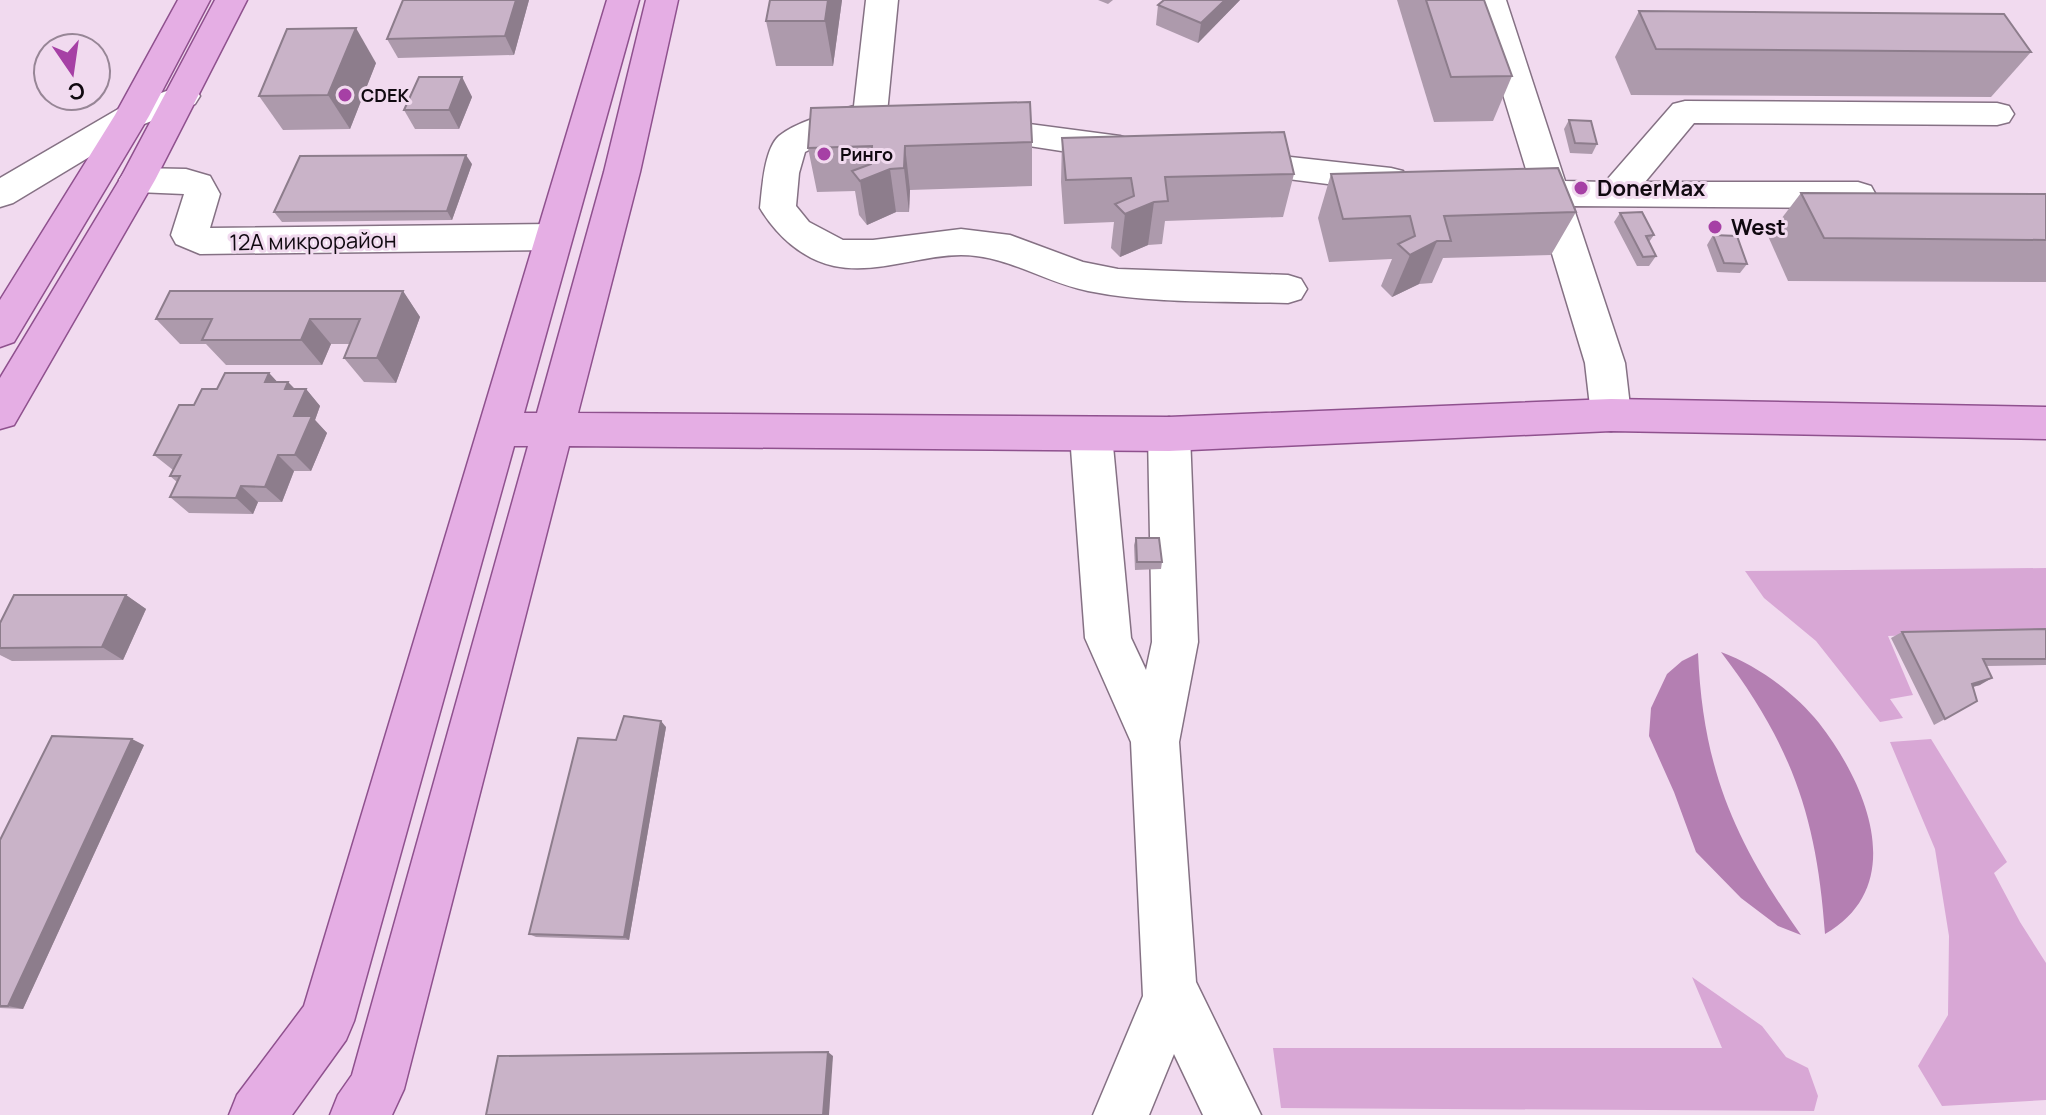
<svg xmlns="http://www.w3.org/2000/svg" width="2046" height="1115" font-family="Manrope,sans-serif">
  <rect width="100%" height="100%" fill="#f1daef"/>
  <g fill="#d8a7d5">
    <path d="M 2046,568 L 2046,630 L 1888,636 L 1913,695 L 1890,699 L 1903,718 L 1880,722 L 1816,641 L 1764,598 L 1745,571 Z"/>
    <path d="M 1931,739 L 2007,862 L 1994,873 L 2020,922 L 2046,963 L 2046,1100 L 1942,1106 L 1918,1066 L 1948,1015 L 1949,936 L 1935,849 L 1890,742 Z"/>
    <path d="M 1692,977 L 1762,1026 L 1786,1057 L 1808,1068 L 1818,1096 L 1814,1111 L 1281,1108 L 1273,1048 L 1722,1048 Z"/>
  </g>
  <g fill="#b47fb2">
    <path d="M 1721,652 C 1757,665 1795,693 1819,723 C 1866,783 1910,885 1825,934 C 1817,818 1792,745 1721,652 Z"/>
    <path d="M 1698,653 C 1703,769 1734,840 1801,935 L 1778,926 L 1741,898 L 1696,852 L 1674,792 L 1649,736 L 1651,708 L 1667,674 L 1682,661 Z"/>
  </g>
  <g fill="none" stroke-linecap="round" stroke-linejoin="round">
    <defs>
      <g id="minor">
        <path d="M 866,0 L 898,0 L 887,113 L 882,121 L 845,132 L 805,152 L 799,173 L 796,206 L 809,222 L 843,240 L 873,240 L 961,229 L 1010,235 L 1083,262 L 1118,269 L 1288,275 L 1301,279 L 1307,289 L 1301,299 L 1288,303 C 1222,301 1153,304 1088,291 C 1044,282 1007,255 961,255 C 920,255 876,275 834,266 C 802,259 776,235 760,208 C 762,190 764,149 779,136 C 796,122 832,112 854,106 Z"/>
        <path d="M 1474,0 L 1506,0 L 1565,181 L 1605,182 L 1673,104 L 1685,101 L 1997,103 L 2009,106 L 2014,114 L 2009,122 L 1997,125 L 1694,123 L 1645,182 L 1858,182 L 1871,186 L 1876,195 L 1871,204 L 1858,208 L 1573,206 L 1625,363 L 1631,415 L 1625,427 L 1611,431 L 1597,427 L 1591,415 L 1585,363 L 1537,204 L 1498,200 L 1493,191 L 1498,182 L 1511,179 L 1529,179 Z"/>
        <path d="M 183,85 L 195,88 L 200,96 L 195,104 L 144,124 L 13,203 L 0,207 L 0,178 L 120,108 Z"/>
        <path d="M 975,117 L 1120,136 L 1132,140 L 1137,148 L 1132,156 L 1120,160 L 963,136 L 958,128 L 963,120 Z"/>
        <path d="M 1236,151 L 1391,168 L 1403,171 L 1409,180 L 1403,189 L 1391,192 L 1224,171 L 1219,163 L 1224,155 Z"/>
        <path d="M 137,168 L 186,169 L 210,176 L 220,194 L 210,228 L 552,224 L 565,228 L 570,237 L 565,246 L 552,250 L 200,254 L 176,244 L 171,235 L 184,194 L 137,192 L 125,189 L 119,180 L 125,171 Z"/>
        <path d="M 1169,417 L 1184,422 L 1190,434 L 1198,642 L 1179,742 L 1196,982 L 1261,1115 L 1203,1115 L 1174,1054 L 1149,1115 L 1093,1115 L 1143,996 L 1131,742 L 1085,638 L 1070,435 L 1076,423 L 1091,418 L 1106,423 L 1112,435 L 1131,638 L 1146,670 L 1152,642 L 1148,434 L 1154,422 Z"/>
      </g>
      <g id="major">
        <path d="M 178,0 L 210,0 L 149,116 L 14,342 L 0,347 L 0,300 L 115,115 Z"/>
        <path d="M 215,0 L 247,0 L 155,180 L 14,425 L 0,429 L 0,378 L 120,179 Z"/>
        <path d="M 607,0 L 639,0 L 524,413 L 537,413 L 604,172 L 646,0 L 678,0 L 640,172 L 578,413 L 1169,417 L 1611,399 L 2046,407 L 2046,439 L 1611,431 L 1169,451 L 569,446 L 404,1089 L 392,1115 L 330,1115 L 338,1095 L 352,1075 L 528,446 L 514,446 L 354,1021 L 346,1040 L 292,1115 L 229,1115 L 237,1095 L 304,1006 Z"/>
      </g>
    </defs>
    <use href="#minor" stroke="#857184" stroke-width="3"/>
    <use href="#major" stroke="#8f518e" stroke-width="3"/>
    <use href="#minor" fill="#fff" fill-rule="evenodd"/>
    <use href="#major" fill="#e5aee4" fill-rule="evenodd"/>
  </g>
  <g fill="#ad9aac">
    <path d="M 529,0 L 514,55 L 398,58 L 387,39 Z"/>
    <path d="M 770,0 L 842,0 L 833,66 L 776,66 L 766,21 Z"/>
    <path d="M 1098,0 L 1113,0 L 1108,4 Z"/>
    <path d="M 1240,0 L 1198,43 L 1156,25 L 1158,5 Z"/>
    <path d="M 1397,0 L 1484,0 L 1512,76 L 1493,121 L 1434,122 Z"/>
    <path d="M 1639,11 L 2031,52 L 1991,97 L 1631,95 L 1615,57 Z"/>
    <path d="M 376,63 L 350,129 L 283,130 L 259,96 Z"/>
    <path d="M 462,77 L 472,97 L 459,129 L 415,129 L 404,110 Z"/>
    <path d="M 1569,120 L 1597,144 L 1592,154 L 1570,153 L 1564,129 Z"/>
    <path d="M 1062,138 L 1294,174 L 1283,217 L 1165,221 L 1162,244 L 1148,245 L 1120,257 L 1111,248 L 1114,222 L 1064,224 L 1061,182 Z"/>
    <path d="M 1032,142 L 1032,186 L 910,190 L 909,212 L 896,212 L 867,225 L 859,215 L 855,191 L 817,192 L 808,148 Z"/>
    <path d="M 472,164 L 452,220 L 282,222 L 274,212 Z"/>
    <path d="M 1331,174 L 1576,212 L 1551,255 L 1443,258 L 1432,283 L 1419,284 L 1392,297 L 1381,286 L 1392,259 L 1329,262 L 1318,218 Z"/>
    <path d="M 1801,193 L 2046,194 L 2046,282 L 1788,281 L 1768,236 Z"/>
    <path d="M 1620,213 L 1654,235 L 1649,242 L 1656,256 L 1649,266 L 1637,266 L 1614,222 Z"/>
    <path d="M 1713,235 L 1747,264 L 1740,273 L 1717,272 L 1707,245 Z"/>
    <path d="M 403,291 L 420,317 L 396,383 L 364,382 L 344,358 L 350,344 L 331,344 L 322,365 L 226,365 L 206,344 L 180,344 L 156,319 Z"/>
    <path d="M 269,373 L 277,382 L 288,382 L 295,389 L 306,389 L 320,406 L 315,420 L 327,433 L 311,471 L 294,471 L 282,502 L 258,502 L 253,514 L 189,513 L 170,497 L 177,482 L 170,476 L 173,470 L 154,455 L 194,405 Z"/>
    <path d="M 1136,538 L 1162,562 L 1161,569 L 1135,570 L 1134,545 Z"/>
    <path d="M 126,595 L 146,609 L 123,660 L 12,661 L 0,655 L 0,648 Z"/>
    <path d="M 2046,629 L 2046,665 L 1986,666 L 1980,685 L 1973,687 L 1945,719 L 1934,725 L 1891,638 L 1902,632 Z"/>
    <path d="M 666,727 L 629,940 L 536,937 L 529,934 L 616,740 Z"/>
    <path d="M 144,745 L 23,1009 L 0,1008 L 0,840 Z"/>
  </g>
  <g fill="#8d7d8c">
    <path d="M 516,0 L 529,0 L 514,55 L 505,36 Z"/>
    <path d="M 828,0 L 842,0 L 833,66 L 825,21 Z"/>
    <path d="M 1225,0 L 1240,0 L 1198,43 L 1201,23 Z"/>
    <path d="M 356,28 L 376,63 L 350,129 L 328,95 Z"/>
    <path d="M 462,77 L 472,97 L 459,129 L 449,110 Z"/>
    <path d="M 905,146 L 910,190 L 909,212 L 904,168 Z"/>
    <path d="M 466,155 L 472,164 L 452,220 L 447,211 Z"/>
    <path d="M 890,169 L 896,212 L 867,225 L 860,181 Z"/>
    <path d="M 1154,202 L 1148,245 L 1120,257 L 1125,214 Z"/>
    <path d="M 1437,241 L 1419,284 L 1392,297 L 1410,255 Z"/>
    <path d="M 403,291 L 420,317 L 396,383 L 377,358 Z"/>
    <path d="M 310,319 L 331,344 L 322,365 L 301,340 Z"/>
    <path d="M 269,373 L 285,390 L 265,382 Z"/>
    <path d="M 288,382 L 302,397 L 306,389 L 320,406 L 315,420 L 327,433 L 311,471 L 295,455 L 294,416 L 285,389 Z"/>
    <path d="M 278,455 L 294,471 L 282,502 L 265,487 Z"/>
    <path d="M 241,486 L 258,502 L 253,514 L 236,498 Z"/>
    <path d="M 126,595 L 146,609 L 123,660 L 102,647 Z"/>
    <path d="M 1992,678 L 1980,685 L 1960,690 L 1972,684 Z"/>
    <path d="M 661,721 L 666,727 L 629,940 L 624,937 Z"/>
    <path d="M 132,739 L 144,745 L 23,1009 L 8,1006 Z"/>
    <path d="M 828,1052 L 833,1056 L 829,1115 L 823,1115 Z"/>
  </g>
  <g fill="#c9b3c8" stroke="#8d7d8c" stroke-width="2">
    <path d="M 403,0 L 516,0 L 505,36 L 387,39 Z"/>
    <path d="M 770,0 L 828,0 L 825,21 L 766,21 Z"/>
    <path d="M 1164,0 L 1225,0 L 1201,23 L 1158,5 Z"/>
    <path d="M 1426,0 L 1484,0 L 1512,76 L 1451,77 Z"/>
    <path d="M 1639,11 L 2004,14 L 2031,52 L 1656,49 Z"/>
    <path d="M 356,28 L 328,95 L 259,96 L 287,29 Z"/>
    <path d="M 419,77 L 462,77 L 449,110 L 404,110 Z"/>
    <path d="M 1030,102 L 1032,142 L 905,146 L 904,168 L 890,169 L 860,181 L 852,171 L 871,164 L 872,146 L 808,148 L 811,108 Z"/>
    <path d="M 1569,120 L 1591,121 L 1597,144 L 1575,143 Z"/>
    <path d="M 1284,132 L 1294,174 L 1165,177 L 1168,201 L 1154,202 L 1125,214 L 1115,204 L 1134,196 L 1131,178 L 1066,180 L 1062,138 Z"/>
    <path d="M 466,155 L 447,211 L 274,212 L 300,156 Z"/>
    <path d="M 1558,168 L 1576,212 L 1444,216 L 1451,241 L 1437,241 L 1410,255 L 1398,244 L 1415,236 L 1410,216 L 1343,219 L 1331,174 Z"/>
    <path d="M 1801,193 L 2046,194 L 2046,240 L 1824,238 Z"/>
    <path d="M 1642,212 L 1654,235 L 1646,236 L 1656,256 L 1643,257 L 1620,213 Z"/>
    <path d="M 1713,235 L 1737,236 L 1747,264 L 1724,263 Z"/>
    <path d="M 170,291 L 403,291 L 377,358 L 344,358 L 360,319 L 310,319 L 301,340 L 202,340 L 212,319 L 156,319 Z"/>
    <path d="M 225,373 L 269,373 L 265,382 L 288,382 L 285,389 L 306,389 L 294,416 L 312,416 L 295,455 L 278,455 L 265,487 L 241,486 L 236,498 L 170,497 L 180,476 L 170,476 L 181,455 L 154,455 L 179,405 L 194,405 L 202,389 L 217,389 Z"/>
    <path d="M 1136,538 L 1159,538 L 1162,562 L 1137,562 Z"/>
    <path d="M 14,595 L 126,595 L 102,647 L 0,648 L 0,623 Z"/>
    <path d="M 2046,629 L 2046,659 L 1983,659 L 1992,678 L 1972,684 L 1977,701 L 1945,719 L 1902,632 Z"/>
    <path d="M 624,716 L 661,721 L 624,937 L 529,934 L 578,738 L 616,740 Z"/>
    <path d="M 52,736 L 132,739 L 8,1006 L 0,1006 L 0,840 Z"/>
    <path d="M 828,1052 L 823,1115 L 486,1115 L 498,1056 Z"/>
  </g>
  <g fill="#a640a5" stroke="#f1daef" stroke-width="3">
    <circle cx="345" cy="95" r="8"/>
    <circle cx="824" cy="154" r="8"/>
    <circle cx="1581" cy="188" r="8"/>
    <circle cx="1715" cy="227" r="8"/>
  </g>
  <g text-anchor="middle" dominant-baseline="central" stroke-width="6" stroke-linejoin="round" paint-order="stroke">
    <g font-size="18" font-weight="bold" fill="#100910" stroke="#f1daef" text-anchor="start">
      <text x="361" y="95">CDEK</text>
      <text x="840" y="154">Ринго</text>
    </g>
    <g font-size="22" font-weight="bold" fill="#100910" stroke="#f1daef" text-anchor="start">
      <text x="1597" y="188">DonerMax</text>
      <text x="1731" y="227">West</text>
    </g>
    <g font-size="22" fill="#100910" stroke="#f1daef">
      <text transform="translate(313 241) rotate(-1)">12А микрорайон</text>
    </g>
  </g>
  <g transform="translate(72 72) rotate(167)"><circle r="38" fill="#f1daef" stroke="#978696" stroke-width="2"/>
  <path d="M0-6L14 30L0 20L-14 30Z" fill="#a640a5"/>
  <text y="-12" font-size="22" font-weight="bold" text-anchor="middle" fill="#100910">С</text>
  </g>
</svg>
